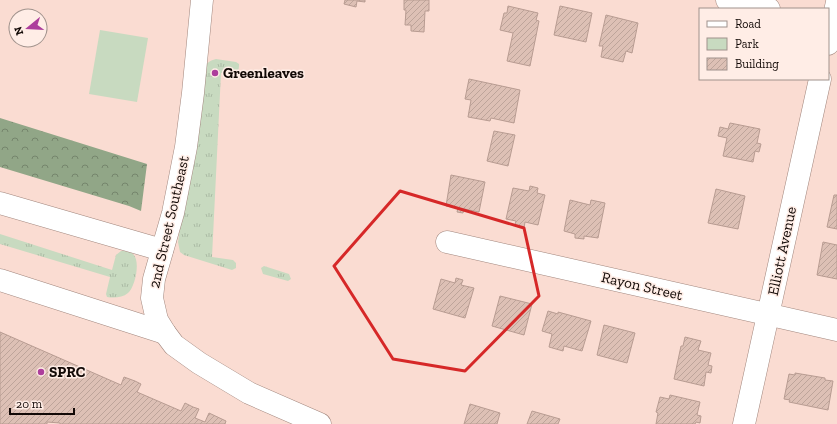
<svg xmlns="http://www.w3.org/2000/svg" width="837" height="424" font-family="'Zilla Slab',serif">
  <defs>
    <pattern id="grass-tufts" width="24" height="20" patternUnits="userSpaceOnUse"><rect width="24" height="20" fill="#c8dac0"/><path d="M3 7l-1-3M5 7V3M7 7l1-3M15 17l-1-3M17 17v-4M19 17l1-3" fill="none" stroke="#abbaa4"/></pattern>
    <pattern id="forest-crowns" width="20" height="18" patternUnits="userSpaceOnUse"><rect width="20" height="18" fill="#91a687"/><path d="M2 6a3 3 0 1 1 6 0M12 15a3 3 0 1 1 6 0" fill="none" stroke="#75856c"/></pattern>
    <pattern id="building-hatch" width="6" height="6" patternUnits="userSpaceOnUse"><rect width="6" height="6" fill="#ddc0b5"/><path d="M-1 1l2-2M0 6l6-6M5 7l2-2" fill="none" stroke="#bda49a"/></pattern>
  </defs>
  <rect width="100%" height="100%" fill="#fadcd2"/>
  <g fill="url(#grass-tufts)">
    <path d="M 216,59 L 236,62 L 239,64 C 239,68 239,70 236,73 L 221,73 L 212,257 L 233,260 L 236,263 L 236,268 L 232,270 L 184,255 L 180,252 L 178,242 L 203,70 C 206,63 209,61 216,59 Z"/>
    <path d="M 0,234 L 112,270 L 116,255 L 121,251 C 125,251 130,251 133,254 C 141,261 135,287 128,293 C 122,298 114,298 107,297 L 106,294 L 110,277 L 0,244 Z"/>
    <path d="M 264,266 L 289,274 L 291,279 L 288,281 L 263,274 L 261,268 Z"/>
  </g>
  <path fill="url(#forest-crowns)" d="M 0,118 L 147,164 L 141,211 L 129,206 L 0,167 Z"/>
  <path fill="#c8dac0" d="M 100,30 L 148,38 L 137,102 L 89,94 Z"/>
  <g fill="url(#building-hatch)" stroke="#b89c92">
    <path d="M 345,0 L 365,0 L 365,2 L 357,1 L 356,7 L 344,4 Z"/>
    <path d="M 404,0 L 429,0 L 429,11 L 425,11 L 424,32 L 411,31 L 411,25 L 405,25 L 406,10 L 404,10 Z"/>
    <path d="M 508,6 L 538,13 L 536,20 L 539,21 L 530,66 L 507,61 L 513,33 L 500,30 L 504,13 L 507,13 Z"/>
    <path d="M 560,6 L 592,13 L 586,42 L 554,35 Z"/>
    <path d="M 606,15 L 638,23 L 632,53 L 626,51 L 623,62 L 601,57 L 603,46 L 599,46 Z"/>
    <path d="M 469,79 L 520,90 L 514,123 L 491,118 L 490,121 L 468,117 L 471,100 L 465,99 Z"/>
    <path d="M 730,123 L 760,129 L 757,143 L 761,144 L 759,152 L 755,151 L 753,162 L 723,156 L 727,138 L 718,136 L 720,127 L 728,129 Z"/>
    <path d="M 494,131 L 515,135 L 508,166 L 487,161 Z"/>
    <path d="M 451,175 L 485,182 L 479,212 L 464,209 L 463,213 L 457,212 L 458,208 L 446,206 Z"/>
    <path d="M 530,186 L 538,188 L 537,193 L 545,195 L 538,225 L 525,222 L 524,228 L 515,225 L 516,221 L 506,219 L 513,188 L 529,191 Z"/>
    <path d="M 716,189 L 745,196 L 738,229 L 708,223 Z"/>
    <path d="M 834,195 L 837,195 L 837,229 L 827,227 Z"/>
    <path d="M 570,200 L 590,205 L 591,200 L 605,203 L 598,238 L 584,236 L 584,239 L 575,238 L 575,234 L 564,231 Z"/>
    <path d="M 823,242 L 837,245 L 837,279 L 817,275 Z"/>
    <path d="M 456,278 L 463,280 L 461,285 L 474,288 L 465,318 L 433,309 L 441,279 L 455,283 Z"/>
    <path d="M 500,296 L 532,304 L 524,335 L 492,326 Z"/>
    <path d="M 548,311 L 558,314 L 558,312 L 591,321 L 582,351 L 564,346 L 563,351 L 549,347 L 552,334 L 542,331 Z"/>
    <path d="M 604,325 L 635,333 L 627,363 L 597,355 Z"/>
    <path d="M 0,332 L 121,385 L 124,377 L 135,381 L 141,384 L 137,392 L 181,411 L 185,403 L 193,407 L 199,409 L 195,418 L 205,422 L 209,413 L 226,421 L 225,424 L 60,424 L 60,423 L 47,422 L 47,424 L 0,424 Z"/>
    <path d="M 685,337 L 701,341 L 698,350 L 711,353 L 708,365 L 712,366 L 711,373 L 706,372 L 704,386 L 674,379 L 681,346 L 683,346 Z"/>
    <path d="M 795,373 L 825,378 L 825,380 L 833,381 L 828,410 L 789,402 L 790,400 L 784,399 L 789,374 L 795,375 Z"/>
    <path d="M 670,395 L 700,402 L 697,415 L 701,416 L 700,423 L 696,422 L 695,424 L 656,424 L 658,413 L 656,412 L 660,397 L 669,399 Z"/>
    <path d="M 470,404 L 500,413 L 497,424 L 464,424 Z"/>
    <path d="M 532,411 L 560,419 L 558,424 L 527,424 Z"/>
  </g>
  <g fill="none" stroke-linecap="round" stroke-linejoin="round">
    <defs>
      <g id="minor">
        <path d="M 202,0 L 193,93 L 186,147 L 173,213 L 154,279 L 152,298 L 157,320 L 165,333 L 174,345 L 199,363 L 249,393 L 320,424"/>
        <path d="M 727,0 L 769,9"/>
        <path d="M 828,44 L 837,2"/>
        <path d="M 0,203 L 162,250"/>
        <path d="M 447,242 L 837,330"/>
        <path d="M 0,280 L 165,333"/>
        <path d="M 744,424 L 820,79"/>
      </g>
    </defs>
    <use href="#minor" stroke="#a1867d" stroke-width="23"/>
    <use href="#minor" stroke="#fff" stroke-width="22"/>
  </g>
  <path fill="none" stroke="#d62828" stroke-width="3" stroke-linejoin="round" d="M 400,191 L 524,228 L 539,296 L 465,371 L 393,359 L 334,266 Z"/>
  <g fill="#ad3e9c" stroke="#ffede6" stroke-width="1.5">
    <circle cx="215" cy="73" r="4"/>
    <circle cx="41" cy="372" r="4"/>
  </g>
  <g text-anchor="middle" dominant-baseline="central" stroke-width="3" stroke-linejoin="round" paint-order="stroke">
    <g font-size="15" font-weight="bold" fill="#120906" stroke="#ffede6" text-anchor="start">
      <text x="223" y="73">Greenleaves</text>
      <text x="49" y="372">SPRC</text>
    </g>
    <g font-size="15" fill="#120906" stroke="#ffede6">
      <text transform="translate(169 222) rotate(-77)">2nd Street Southeast</text>
      <text transform="translate(782 251) rotate(-78)">Elliott Avenue</text>
      <text transform="translate(642 286) rotate(13)">Rayon Street</text>
    </g>
  </g>
  <rect x="699" y="8" width="130" height="72" fill="#ffede6" stroke="#a0928c"/>
  <rect x="707" y="21" width="20" height="6" fill="#ffffff" stroke="#a0928c"/>
  <text x="735" y="28" font-size="12" fill="#120906">Road</text>
  <rect x="707" y="38" width="20" height="12" fill="#c8dac0" stroke="#a0928c"/>
  <text x="735" y="48" font-size="12" fill="#120906">Park</text>
  <rect x="707" y="58" width="20" height="12" fill="url(#building-hatch)" stroke="#a0928c"/>
  <text x="735" y="68" font-size="12" fill="#120906">Building</text>
  <g transform="translate(28 28) rotate(252)"><circle r="19" fill="#ffede6" stroke="#a0928c"/>
  <path d="M0-3L7 15L0 10L-7 15Z" fill="#ad3e9c"/>
  <text y="-6" font-size="11" font-weight="bold" text-anchor="middle" fill="#120906">N</text>
  </g>
  <path d="M10 408v6h64v-6" fill="none" stroke="#120906" stroke-width="2"/>
  <text x="16" y="408" font-size="12" fill="#120906" stroke="#ffede6" stroke-width="3" paint-order="stroke">20 m</text>
</svg>
